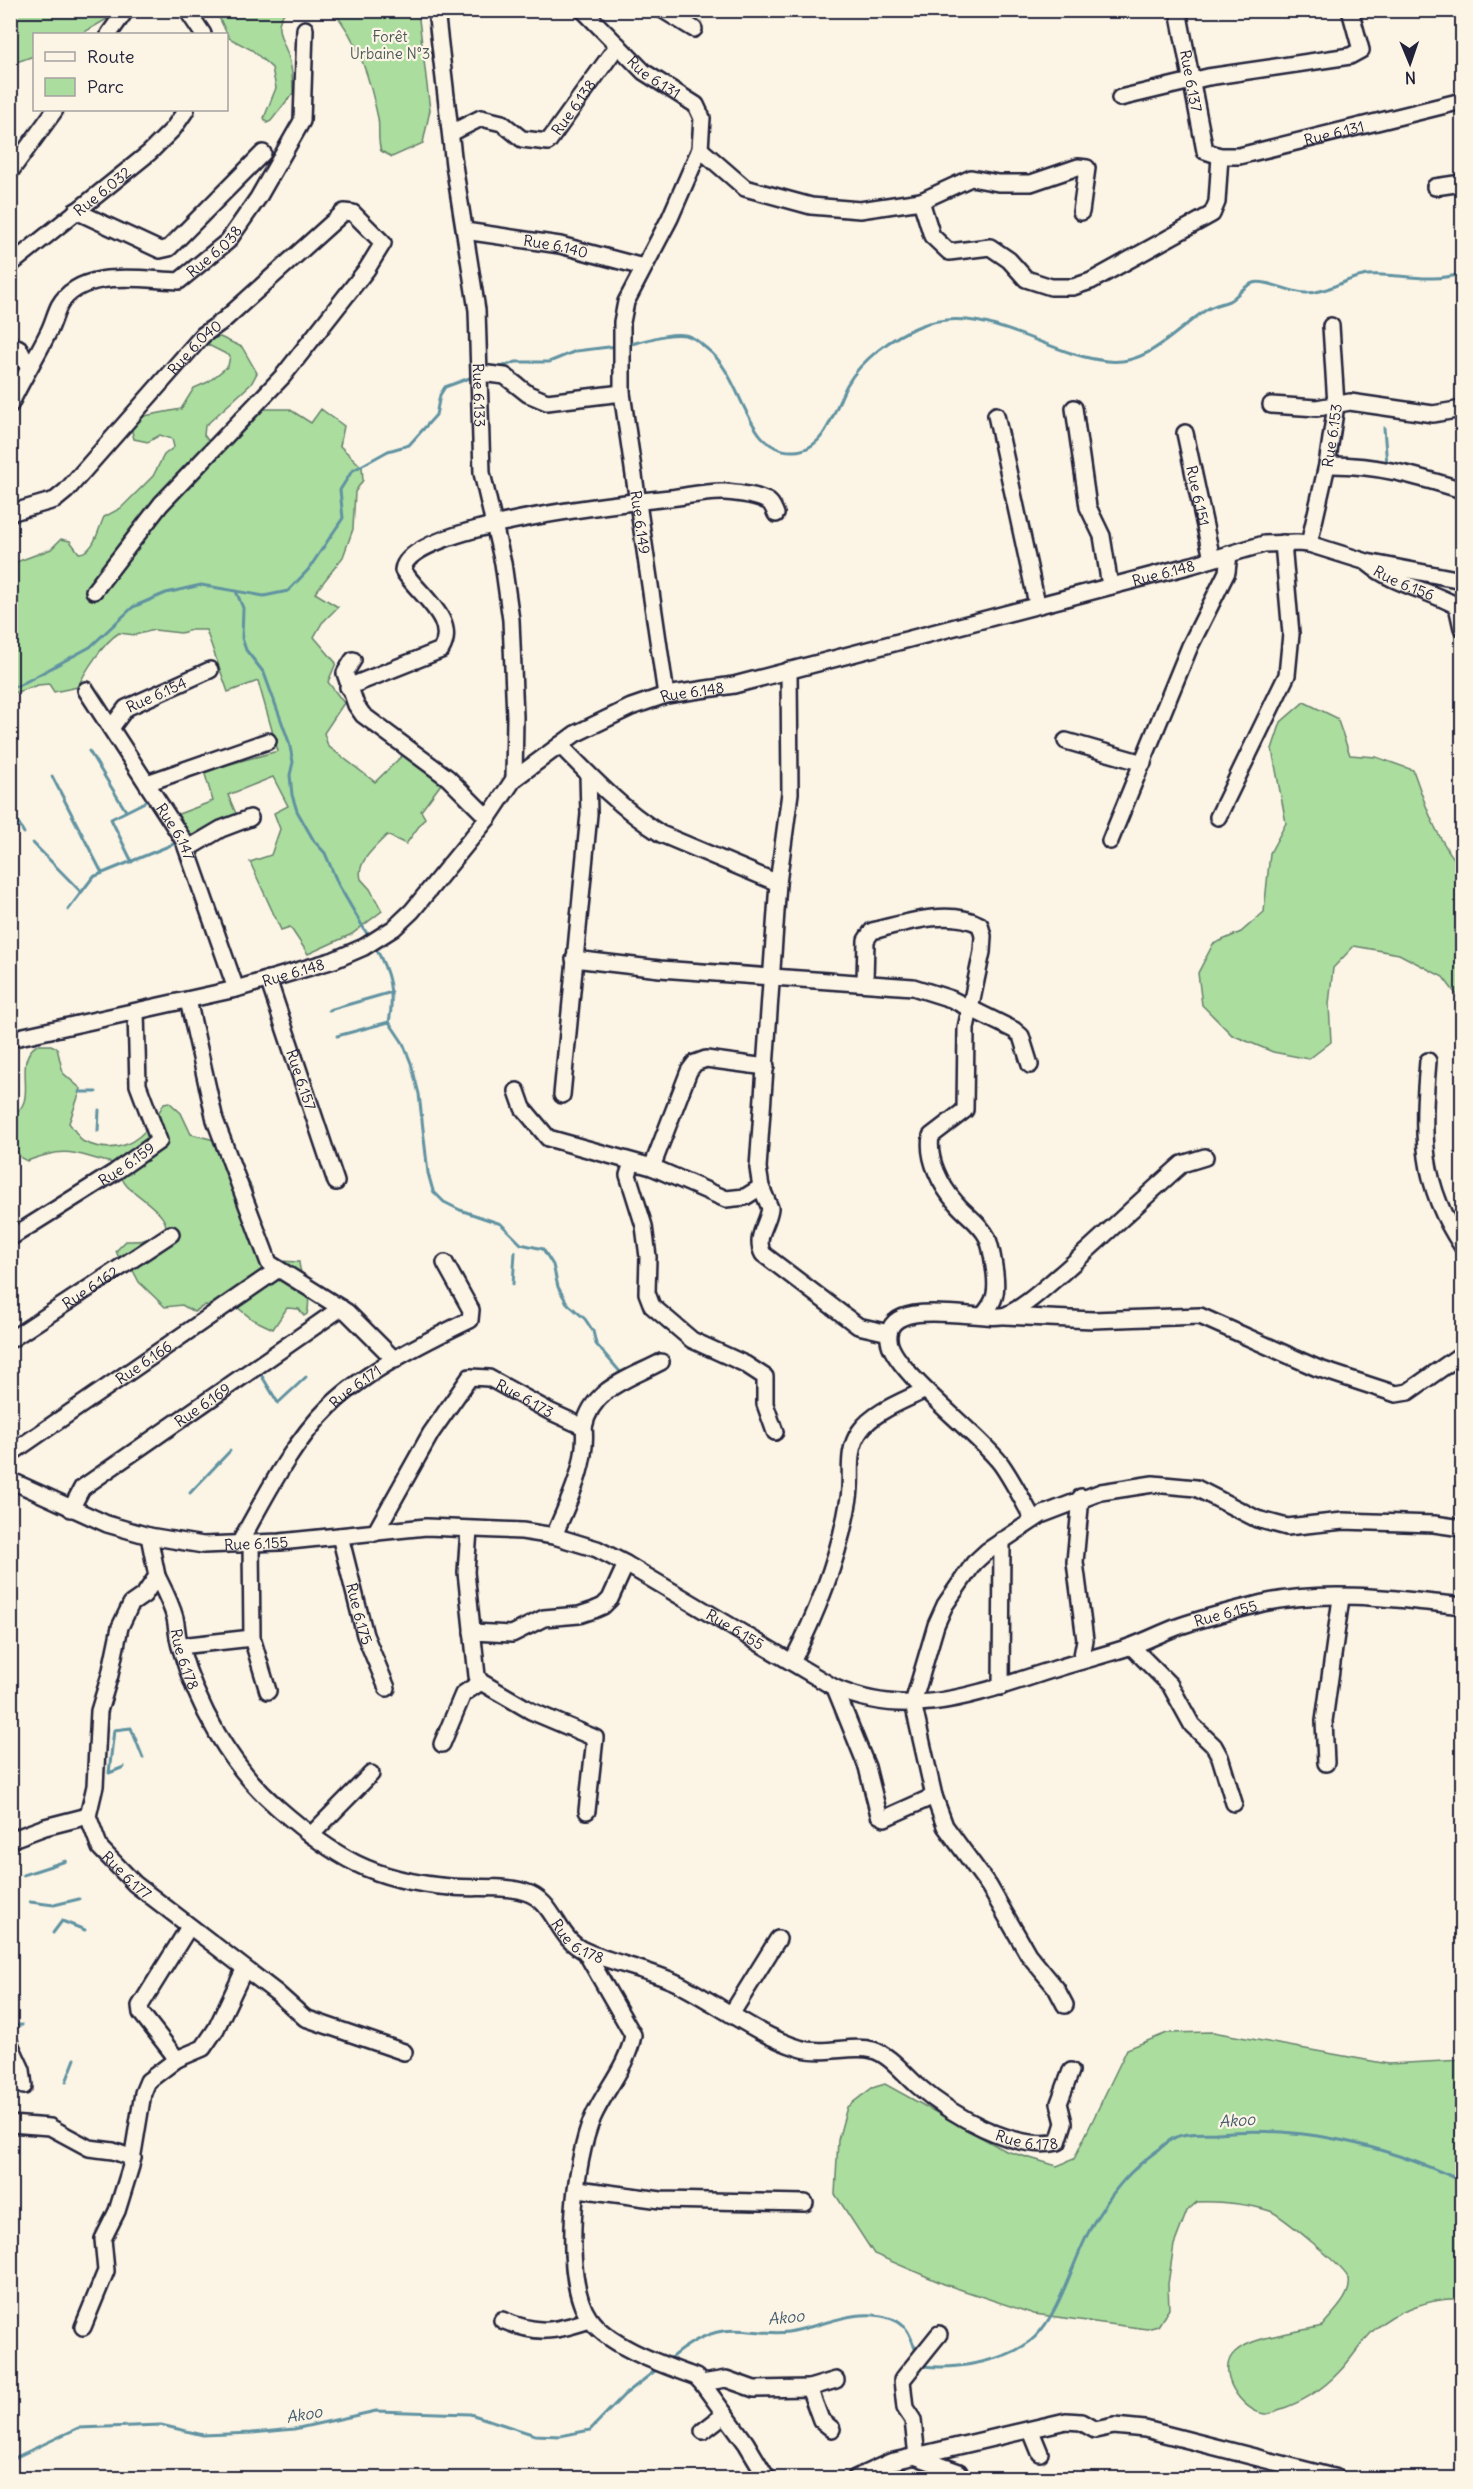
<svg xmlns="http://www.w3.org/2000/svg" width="1473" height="2489" font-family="Delius,sans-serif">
  <rect width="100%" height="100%" fill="#fcf5e5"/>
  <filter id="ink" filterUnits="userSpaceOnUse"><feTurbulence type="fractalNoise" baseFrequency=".0167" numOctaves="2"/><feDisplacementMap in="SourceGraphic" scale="12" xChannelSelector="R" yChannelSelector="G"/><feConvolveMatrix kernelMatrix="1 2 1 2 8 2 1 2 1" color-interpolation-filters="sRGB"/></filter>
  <g filter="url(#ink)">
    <g fill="#aadd9e" stroke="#66806c" stroke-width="1.5">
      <path d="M 10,11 L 121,11 L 81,34 L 34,34 L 34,56 L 11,64 Z"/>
      <path d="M 216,11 L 286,11 C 272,26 282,38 288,55 C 292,66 293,81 293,93 L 271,121 L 267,123 L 264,118 L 276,88 L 272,68 L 252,50 L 229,38 Z"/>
      <path d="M 333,11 L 418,11 L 430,110 L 423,143 L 392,157 L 381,151 C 377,140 380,129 378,118 C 370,80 359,41 333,11 Z"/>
      <path d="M 220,337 L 242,347 L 257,373 L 251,384 L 205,426 L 204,435 L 210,443 L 261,409 L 289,409 L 311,423 L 321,409 L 344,426 L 340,446 L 362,467 L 363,480 L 355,492 L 353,529 L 343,557 L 315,593 L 338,607 L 322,623 L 314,637 L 336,663 L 328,682 L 344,703 L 324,733 L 328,746 L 375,782 L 406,752 L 441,784 L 421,811 L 425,818 L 406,844 L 387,835 C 376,846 356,862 361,879 L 370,889 L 382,911 L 352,934 L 308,954 L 290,927 L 281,930 L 250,862 L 271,855 L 280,829 L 274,813 L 288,806 L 273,777 L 228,795 L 237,816 L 191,840 L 176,815 L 213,801 L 204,771 L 278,751 L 258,681 L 228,692 L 206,630 L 191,630 L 181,633 L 154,630 L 135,635 L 119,633 C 104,642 85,671 78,687 L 54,692 L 49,684 L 38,685 L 11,694 L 11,564 L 51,549 L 61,539 L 70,541 L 79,553 C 95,552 98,529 104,517 L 121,508 L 153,476 L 164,455 L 174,447 L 172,439 L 160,435 L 148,442 L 134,439 L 131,428 L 144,416 L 181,409 L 194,388 L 208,382 L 228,366 L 230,356 L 208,345 L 211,339 Z"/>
      <path d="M 1304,702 L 1337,718 L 1350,755 L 1376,757 L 1413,770 C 1426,806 1436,840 1462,868 L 1462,1002 L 1443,977 L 1399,954 L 1354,946 L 1333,968 L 1329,1004 L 1331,1042 L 1309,1059 L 1273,1052 L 1232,1035 L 1202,1005 L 1198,973 L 1213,944 L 1241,932 L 1264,912 L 1270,853 L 1286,823 L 1272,749 L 1281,722 Z"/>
      <path d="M 37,1045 L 51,1045 L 57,1048 L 63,1073 L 81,1089 L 69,1123 L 82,1141 C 122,1160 147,1137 164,1103 L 169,1102 L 181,1113 L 191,1134 L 222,1142 L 235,1168 L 243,1171 L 252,1188 L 252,1199 L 271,1255 L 278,1261 L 299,1262 C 300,1279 313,1293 307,1314 L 304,1316 L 299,1309 L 287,1308 L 273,1329 L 252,1319 L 238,1308 L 205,1305 L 194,1312 L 182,1305 L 165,1307 L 139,1282 L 129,1263 L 119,1258 L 116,1251 L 126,1241 C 144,1241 141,1241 157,1235 C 186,1225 134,1194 127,1186 C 123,1182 122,1178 120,1174 L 122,1165 C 76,1157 75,1143 27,1161 L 21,1158 L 17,1151 L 11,1150 L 10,1116 C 42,1103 10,1062 37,1045 Z"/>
      <path d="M 1213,2032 L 1388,2064 L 1462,2060 L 1462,2299 C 1435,2297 1394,2310 1374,2330 C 1361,2342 1352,2359 1339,2372 C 1322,2390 1301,2403 1278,2410 C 1275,2412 1269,2414 1265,2414 C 1242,2412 1214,2371 1235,2352 C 1253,2336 1299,2332 1322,2326 C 1332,2314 1352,2296 1349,2280 C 1348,2270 1281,2215 1270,2211 C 1249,2204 1220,2201 1197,2202 L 1187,2211 L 1174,2245 L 1168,2284 L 1169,2309 L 1158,2326 L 1147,2329 L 1034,2314 L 944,2284 L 874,2254 L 835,2194 L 838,2140 L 847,2107 L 872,2088 L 885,2084 L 1006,2151 L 1057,2166 L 1074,2159 L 1127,2049 L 1167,2033 Z"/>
    </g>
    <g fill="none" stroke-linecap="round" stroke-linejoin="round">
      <g stroke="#6192a1" stroke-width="3">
        <path d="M 626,345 C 644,342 667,332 685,335 C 693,336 700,343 706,348 C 745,377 744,453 794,451 C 827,450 834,408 847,385 C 861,360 893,336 920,326 C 985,301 1044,355 1107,361 C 1148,366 1175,330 1206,310 C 1213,305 1222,304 1229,301 C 1238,296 1242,287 1253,283 C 1267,279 1290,293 1306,293 C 1328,293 1347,277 1368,275 C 1389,273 1411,279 1433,278 C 1443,278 1453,276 1462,274"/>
        <path d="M 495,369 L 516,362 L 549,362 L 576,351 L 617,346"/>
        <path d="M 1384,428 L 1387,465"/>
        <path d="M 236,591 L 243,608 L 242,638 L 246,650 L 264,673 L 289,742 L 293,762 L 290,775 L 292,795 L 297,811 L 314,841 L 325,853 L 338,884 L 370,939"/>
        <path d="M 10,687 L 18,686 L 90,647 L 133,607 L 166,593 L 201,585 L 264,596 L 288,591 L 308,570 L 343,518 L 340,490 L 352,471 L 388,451 L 409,445 L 436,415 L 440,395 L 445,387 L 475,376"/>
        <path d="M 89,751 L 126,811"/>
        <path d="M 52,776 L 102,873"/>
        <path d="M 10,809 L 24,833"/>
        <path d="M 33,843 L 80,891"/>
        <path d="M 132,862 L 111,819 L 151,799"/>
        <path d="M 68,910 L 93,877 L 176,843"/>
        <path d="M 375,947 C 389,971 395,994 389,1022 L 403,1043 L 411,1063 L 419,1094 L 428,1173 L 433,1191 L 444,1202 L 460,1210 L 501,1224 L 521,1244 L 543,1249 L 553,1265 L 558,1287 L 567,1303 L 585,1319 L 593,1331 L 596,1344 L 622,1374"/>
        <path d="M 329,1010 L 392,992"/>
        <path d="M 337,1036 L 389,1022"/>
        <path d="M 79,1092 L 96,1092"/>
        <path d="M 98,1131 L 99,1110"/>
        <path d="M 513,1284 L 515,1252"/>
        <path d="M 260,1373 L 278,1403 L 306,1377"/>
        <path d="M 190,1493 L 230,1451"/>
        <path d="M 124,1767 L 109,1773 L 114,1730 L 131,1728 L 143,1758"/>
        <path d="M 23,1875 L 66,1861"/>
        <path d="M 30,1902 L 54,1905 L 79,1899"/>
        <path d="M 53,1933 L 62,1921 L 85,1930"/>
        <path d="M 10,2026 L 22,2025"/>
        <path d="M 66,2082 L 75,2059"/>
        <path d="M 667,2361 C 682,2348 703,2334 723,2331 C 745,2328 767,2335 788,2332 C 822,2327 857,2306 892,2319 C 910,2326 911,2339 917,2354"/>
        <path d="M 921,2363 L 923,2366 C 956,2370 1010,2361 1035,2337 C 1063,2310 1075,2250 1097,2217 C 1116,2187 1129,2171 1158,2150 C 1163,2146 1170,2139 1176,2137 C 1187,2132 1205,2134 1217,2133 C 1304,2125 1383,2145 1462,2181"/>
        <path d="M 10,2460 L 78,2428 L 161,2425 L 203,2435 L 252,2433 L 294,2429 L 376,2411 L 470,2414 L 535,2435 L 560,2436 L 590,2430 L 624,2395 L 660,2367"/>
      </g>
      <defs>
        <g id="minor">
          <path d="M 187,10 L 203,34"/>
          <path id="s1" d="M 436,10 L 454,165 L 477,310 L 482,473 L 503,563 L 511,620 L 515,717 L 514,779"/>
          <path id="s2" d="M 583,10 L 644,72 L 696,105 L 702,118 L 700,149 L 670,218 L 626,302 L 622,322 L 622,393 L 666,695"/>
          <path d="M 663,10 L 694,29"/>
          <path id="s3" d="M 1178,10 L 1205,151 L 1220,156 L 1239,156 L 1462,101"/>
          <path d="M 109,34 L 126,10"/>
          <path d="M 1120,98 L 1208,77 L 1350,56 L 1361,50 L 1350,10"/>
          <path id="s4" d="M 451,133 L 481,118 L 502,123 L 522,139 L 548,142 L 618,45"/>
          <path d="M 700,149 L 745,188 L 811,206 L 860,210 L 921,201 L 971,178 L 998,183 L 1031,183 L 1078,167 L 1087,168 L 1081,212"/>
          <path d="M 10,172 L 55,110"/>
          <path d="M 1435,187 L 1462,183"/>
          <path d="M 921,201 L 932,236 L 949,252 L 990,247 L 1009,260 L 1026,279 L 1051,287 L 1073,287 L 1091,281 L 1212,214 L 1217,202 L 1220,156"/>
          <path d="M 76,211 L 160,250 L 169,248 L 263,153"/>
          <path id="s5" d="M 465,231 L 560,245 L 643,267"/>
          <path id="s6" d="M 10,265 L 149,153 L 173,129 L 186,110"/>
          <path d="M 10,344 L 19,348 L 28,367"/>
          <path d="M 480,373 L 505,376 L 528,394 L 547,402 L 622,393"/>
          <path id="s7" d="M 10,405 C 22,379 37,356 49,331 C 53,323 55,314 59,306 C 81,267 143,280 179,281 L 228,241 L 258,198 L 302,121 L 305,29"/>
          <path d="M 1271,405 L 1317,408 L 1350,402 L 1433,414 L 1462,409"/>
          <path d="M 1074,408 L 1088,507 L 1102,536 L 1110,586"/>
          <path d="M 996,415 L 1037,604"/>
          <path id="s8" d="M 1185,433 L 1212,559"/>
          <path d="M 1327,465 C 1375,464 1417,476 1462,490"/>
          <path id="s9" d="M 10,513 L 55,500 L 66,491 L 203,335 L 224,320 L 344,212 L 353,213 L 383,243 L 367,269 L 283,376 L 161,504 L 94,591"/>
          <path id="s10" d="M 1309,544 L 1327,465 L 1336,405 L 1331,326"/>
          <path id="s11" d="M 1369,564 C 1393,584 1429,590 1457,606 L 1462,628"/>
          <path d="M 353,660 L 345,673 L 356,705 L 363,715 L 448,778 L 488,818"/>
          <path d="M 789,670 L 790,793 L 778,883 L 758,1168 L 761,1187 L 770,1208 C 768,1225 754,1237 763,1254 L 858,1326 L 889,1333"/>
          <path d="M 348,687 L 441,650 C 459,619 418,595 403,570 C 407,525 631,502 670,498 C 688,496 708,491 725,492 C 737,493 755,495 765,500 C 772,502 773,508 776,514"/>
          <path id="s12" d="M 86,690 L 184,841 L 236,989"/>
          <path id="s13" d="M 111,728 L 126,708 L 210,670"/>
          <path d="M 1066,741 L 1143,763"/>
          <path d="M 560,745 C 591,777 623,810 661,834 L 778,883"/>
          <path d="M 147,783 L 268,741"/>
          <path d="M 1218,817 L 1287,675 L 1291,634 L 1283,543"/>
          <path d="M 1110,841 L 1190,646 L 1227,572 L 1229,554"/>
          <path d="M 187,849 L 221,829 L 250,818"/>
          <path d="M 574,959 L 660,969 L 913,987 L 951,999 L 1014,1030 L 1021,1036 L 1030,1065"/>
          <path id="s14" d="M 268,979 L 336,1182"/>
          <path d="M 865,982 L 866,940 L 872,931 C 904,923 950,908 980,925 L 983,936 L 982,952 L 966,1028 L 965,1110 L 931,1136 C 927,1159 941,1186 956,1203 C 966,1215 980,1223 987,1237 C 992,1248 993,1261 995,1273 C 997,1291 996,1301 983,1315"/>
          <path d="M 188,1000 L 215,1120 L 269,1263 L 347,1312 L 395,1360"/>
          <path id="s15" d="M 10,1039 L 236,989 L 334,960 L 364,947 L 394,928 L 412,911 L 488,818 L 514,779 L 575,734 L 631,707 L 666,695 L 734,685 L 1192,565 L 1264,544 L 1297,543 L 1309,544 L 1367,562 L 1462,580"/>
          <path d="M 1428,1061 C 1422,1133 1420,1184 1462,1246"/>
          <path d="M 517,1091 L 523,1108 L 548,1138 L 652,1167 L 726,1199 L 745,1197 L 761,1187"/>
          <path d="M 562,1095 L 589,814 L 588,774"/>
          <path d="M 632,1163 L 628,1175 L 644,1226 L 648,1257 L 647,1293 L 652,1306 L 692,1340 L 745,1364 L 765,1377 L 765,1404 L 775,1432"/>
          <path d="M 652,1167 L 689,1071 L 695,1063 L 706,1059 L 766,1067"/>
          <path id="s16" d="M 10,1238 L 115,1172 L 159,1141 L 138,1085 L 136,1012"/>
          <path d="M 1005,1316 L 1093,1320 L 1200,1316 L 1317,1368 L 1396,1394 L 1408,1392 L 1462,1354"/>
          <path id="s17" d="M 10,1340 L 171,1234"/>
          <path id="s18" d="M 10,1454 L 277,1270"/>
          <path id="s19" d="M 10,1480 L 107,1524 L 149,1536 L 203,1545 L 280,1542 L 426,1527 L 522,1531 L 554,1536 L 597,1549 L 626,1564 L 835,1688 C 913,1722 980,1692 1055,1669 C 1080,1661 1105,1655 1129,1647 C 1146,1641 1163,1632 1180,1626 C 1206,1617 1236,1610 1263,1603 C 1327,1589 1399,1599 1462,1606"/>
          <path d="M 1081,1497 L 1075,1562 L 1085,1640 L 1081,1661"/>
          <path id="s20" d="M 71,1509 L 82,1488 L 341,1308"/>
          <path d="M 1033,1519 C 1023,1501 1013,1481 1001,1464 C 981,1436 892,1370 889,1340 C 884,1293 986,1323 1006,1315 C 1026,1306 1044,1288 1061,1274 C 1102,1238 1141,1200 1182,1164 L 1205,1157"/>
          <path d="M 469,1530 L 466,1572 L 477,1676 L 481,1682 L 531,1711 L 595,1738 L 587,1811"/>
          <path id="s21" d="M 375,1533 L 431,1433 L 470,1377 L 489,1378 L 549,1411 L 584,1427 C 592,1388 629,1379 661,1362"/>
          <path id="s22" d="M 149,1536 L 157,1576 L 144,1595 L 131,1604 L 120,1627 L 110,1675 L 99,1711 L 95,1786 L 88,1816 L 100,1848 L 135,1884 L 277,1993 L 305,2018 L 404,2052"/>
          <path id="s23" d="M 340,1536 L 365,1635 L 387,1688"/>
          <path d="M 554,1536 C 568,1502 588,1464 584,1427"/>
          <path d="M 251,1543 L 252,1638 L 268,1691"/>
          <path id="s24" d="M 239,1544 C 265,1497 291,1444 330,1406 C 366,1371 424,1342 470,1320 L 471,1310 L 445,1263"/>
          <path id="s25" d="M 157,1576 C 164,1590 171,1603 175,1618 C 177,1627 177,1637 180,1646 C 197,1706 230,1766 277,1807 C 334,1857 373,1881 451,1887 C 475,1889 501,1885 525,1892 C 556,1901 556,1939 585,1951 C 615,1964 647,1969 677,1983 C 717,2003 757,2035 799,2048 C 825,2056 851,2044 873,2050 C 890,2055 904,2074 918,2086 C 950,2114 1014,2152 1058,2142 L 1064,2123 L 1059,2103 L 1071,2071"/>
          <path d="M 472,1632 L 512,1634 L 544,1618 L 579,1615 L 594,1610 L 603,1606 L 610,1599 L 626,1564"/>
          <path d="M 180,1646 L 252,1638"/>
          <path d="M 1131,1646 L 1170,1685 L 1192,1725 L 1214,1746 L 1220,1757 L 1234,1803"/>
          <path d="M 792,1662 C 818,1611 840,1554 849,1498 C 853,1474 845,1453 860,1431 C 874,1411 904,1401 925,1390"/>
          <path d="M 1001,1687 L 1002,1540"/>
          <path d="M 835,1688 L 867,1767 L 879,1815 L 885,1818 L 934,1796"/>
          <path d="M 442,1744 L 463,1694 L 481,1682"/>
          <path d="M 1326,1763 L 1324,1721 L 1341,1598"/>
          <path d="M 311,1835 L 371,1774"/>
          <path d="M 10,1840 L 45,1827 L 88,1816"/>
          <path d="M 585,1951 L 633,2035 C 628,2065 605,2090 593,2117 C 574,2160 561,2278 589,2318 C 609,2347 664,2365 696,2377 L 702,2383 L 746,2443 L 767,2478"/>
          <path d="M 1065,2005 L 1056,1988 L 1028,1954 L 989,1886 L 945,1826 L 934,1796 L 913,1703 L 936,1625 L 945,1605 L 974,1563 L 987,1551 L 1041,1515 L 1101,1492 L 1153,1484 L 1196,1488 L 1257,1519 L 1287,1527 L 1343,1521 L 1434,1524 L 1462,1528"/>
          <path d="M 732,2013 L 778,1939"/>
          <path d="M 10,2044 L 22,2070 L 24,2086"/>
          <path d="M 177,2059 L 141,2013 L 140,2006 L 189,1927"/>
          <path d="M 10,2124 L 50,2127 L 89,2148 L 113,2151 L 133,2158"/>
          <path d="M 578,2189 L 661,2200 L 805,2203"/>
          <path d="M 502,2320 C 538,2335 554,2332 590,2320"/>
          <path d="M 83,2327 L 106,2271 L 103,2239 L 117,2211 L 131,2166 L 143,2093 L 148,2081 L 177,2059 L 203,2048 L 216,2029 L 244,1970"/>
          <path d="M 939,2334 L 902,2380 L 905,2408 L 913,2420 L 917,2457 L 959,2472"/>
          <path d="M 702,2383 L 726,2379 L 754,2389 L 809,2388 L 821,2420 L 832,2429"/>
          <path d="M 809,2388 L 836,2380"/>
          <path d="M 703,2431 L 725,2414"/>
          <path d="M 1031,2431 L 1040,2453"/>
          <path d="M 855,2478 L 890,2462 L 1066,2421 L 1081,2422 L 1095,2430 L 1114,2426 L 1145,2429 L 1337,2478"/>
        </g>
      </defs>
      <use href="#minor" stroke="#22223b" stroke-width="20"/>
      <use href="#minor" stroke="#fcf5e5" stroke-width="15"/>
    </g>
  </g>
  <g text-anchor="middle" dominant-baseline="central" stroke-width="4.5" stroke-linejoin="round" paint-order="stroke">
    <g font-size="15" fill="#4b5a59" stroke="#fcf5e5">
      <text x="390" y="36">Forêt<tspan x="390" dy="17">Urbaine N°3</tspan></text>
    </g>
    <g font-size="15" fill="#22223b" stroke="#fcf5e5">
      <text stroke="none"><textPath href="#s2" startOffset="98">Rue 6.131</textPath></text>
      <text stroke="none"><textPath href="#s3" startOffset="72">Rue 6.137</textPath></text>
      <text stroke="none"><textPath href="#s4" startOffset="150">Rue 6.138</textPath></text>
      <text stroke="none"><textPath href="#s3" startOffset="276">Rue 6.131</textPath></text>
      <text stroke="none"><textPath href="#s6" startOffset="118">Rue 6.032</textPath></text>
      <text stroke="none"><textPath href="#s5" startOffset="92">Rue 6.140</textPath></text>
      <text stroke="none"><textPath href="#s7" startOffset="286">Rue 6.038</textPath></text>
      <text stroke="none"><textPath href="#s9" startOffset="254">Rue 6.040</textPath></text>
      <text stroke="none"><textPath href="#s1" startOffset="388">Rue 6.133</textPath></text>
      <text stroke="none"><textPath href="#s10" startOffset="111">Rue 6.153</textPath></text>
      <text stroke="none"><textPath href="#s8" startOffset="64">Rue 6.151</textPath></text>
      <text stroke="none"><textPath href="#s2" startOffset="586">Rue 6.149</textPath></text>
      <text stroke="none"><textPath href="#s15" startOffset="1281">Rue 6.148</textPath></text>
      <text stroke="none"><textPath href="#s11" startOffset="40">Rue 6.156</textPath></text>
      <text stroke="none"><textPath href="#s15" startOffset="795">Rue 6.148</textPath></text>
      <text stroke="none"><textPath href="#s13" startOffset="58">Rue 6.154</textPath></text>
      <text stroke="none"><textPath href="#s12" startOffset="168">Rue 6.147</textPath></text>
      <text stroke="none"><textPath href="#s15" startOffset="291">Rue 6.148</textPath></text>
      <text stroke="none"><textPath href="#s14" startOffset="106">Rue 6.157</textPath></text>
      <text stroke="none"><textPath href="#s16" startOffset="138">Rue 6.159</textPath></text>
      <text stroke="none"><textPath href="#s17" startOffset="96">Rue 6.162</textPath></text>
      <text stroke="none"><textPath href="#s18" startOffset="162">Rue 6.166</textPath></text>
      <text stroke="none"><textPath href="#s24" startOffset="198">Rue 6.171</textPath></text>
      <text stroke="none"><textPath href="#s21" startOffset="243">Rue 6.173</textPath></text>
      <text stroke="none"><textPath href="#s20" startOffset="170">Rue 6.169</textPath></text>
      <text stroke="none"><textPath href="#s19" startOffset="258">Rue 6.155</textPath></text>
      <text stroke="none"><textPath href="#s23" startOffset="80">Rue 6.175</textPath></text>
      <text stroke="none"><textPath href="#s19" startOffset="1284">Rue 6.155</textPath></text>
      <text stroke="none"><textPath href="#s19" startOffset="762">Rue 6.155</textPath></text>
      <text stroke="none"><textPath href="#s25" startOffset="88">Rue 6.178</textPath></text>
      <text stroke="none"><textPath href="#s22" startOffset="370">Rue 6.177</textPath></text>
      <text stroke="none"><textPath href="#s25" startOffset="609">Rue 6.178</textPath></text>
      <text stroke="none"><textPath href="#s25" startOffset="1113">Rue 6.178</textPath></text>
    </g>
    <g font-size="16" font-style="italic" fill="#425a6e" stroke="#fcf5e5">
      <text transform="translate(1237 2120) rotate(-4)">Akoo</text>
      <text transform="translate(786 2317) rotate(-6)">Akoo</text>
      <text transform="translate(304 2414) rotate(-10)">Akoo</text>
    </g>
  </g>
  <rect width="1473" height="2489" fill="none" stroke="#fcf5e5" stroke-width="36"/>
  <rect x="18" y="18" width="1437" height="2453" fill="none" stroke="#22223b" stroke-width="2" filter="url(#ink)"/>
  <rect x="33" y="33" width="195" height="78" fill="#fcf5e5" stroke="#a5a1a1" stroke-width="1.5"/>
  <rect x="45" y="52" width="30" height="9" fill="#fcf5e5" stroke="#a5a1a1" stroke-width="1.5"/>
  <text x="87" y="63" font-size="18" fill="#22223b">Route</text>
  <rect x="45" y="78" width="30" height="18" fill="#aadd9e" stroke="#a5a1a1" stroke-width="1.5"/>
  <text x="87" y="93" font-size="18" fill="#22223b">Parc</text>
  <g transform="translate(1410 63) rotate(178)" stroke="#fcf5e5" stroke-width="4.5" paint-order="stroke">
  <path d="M0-4.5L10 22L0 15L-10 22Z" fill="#22223b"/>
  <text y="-9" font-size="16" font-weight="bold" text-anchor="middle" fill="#22223b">N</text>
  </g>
</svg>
